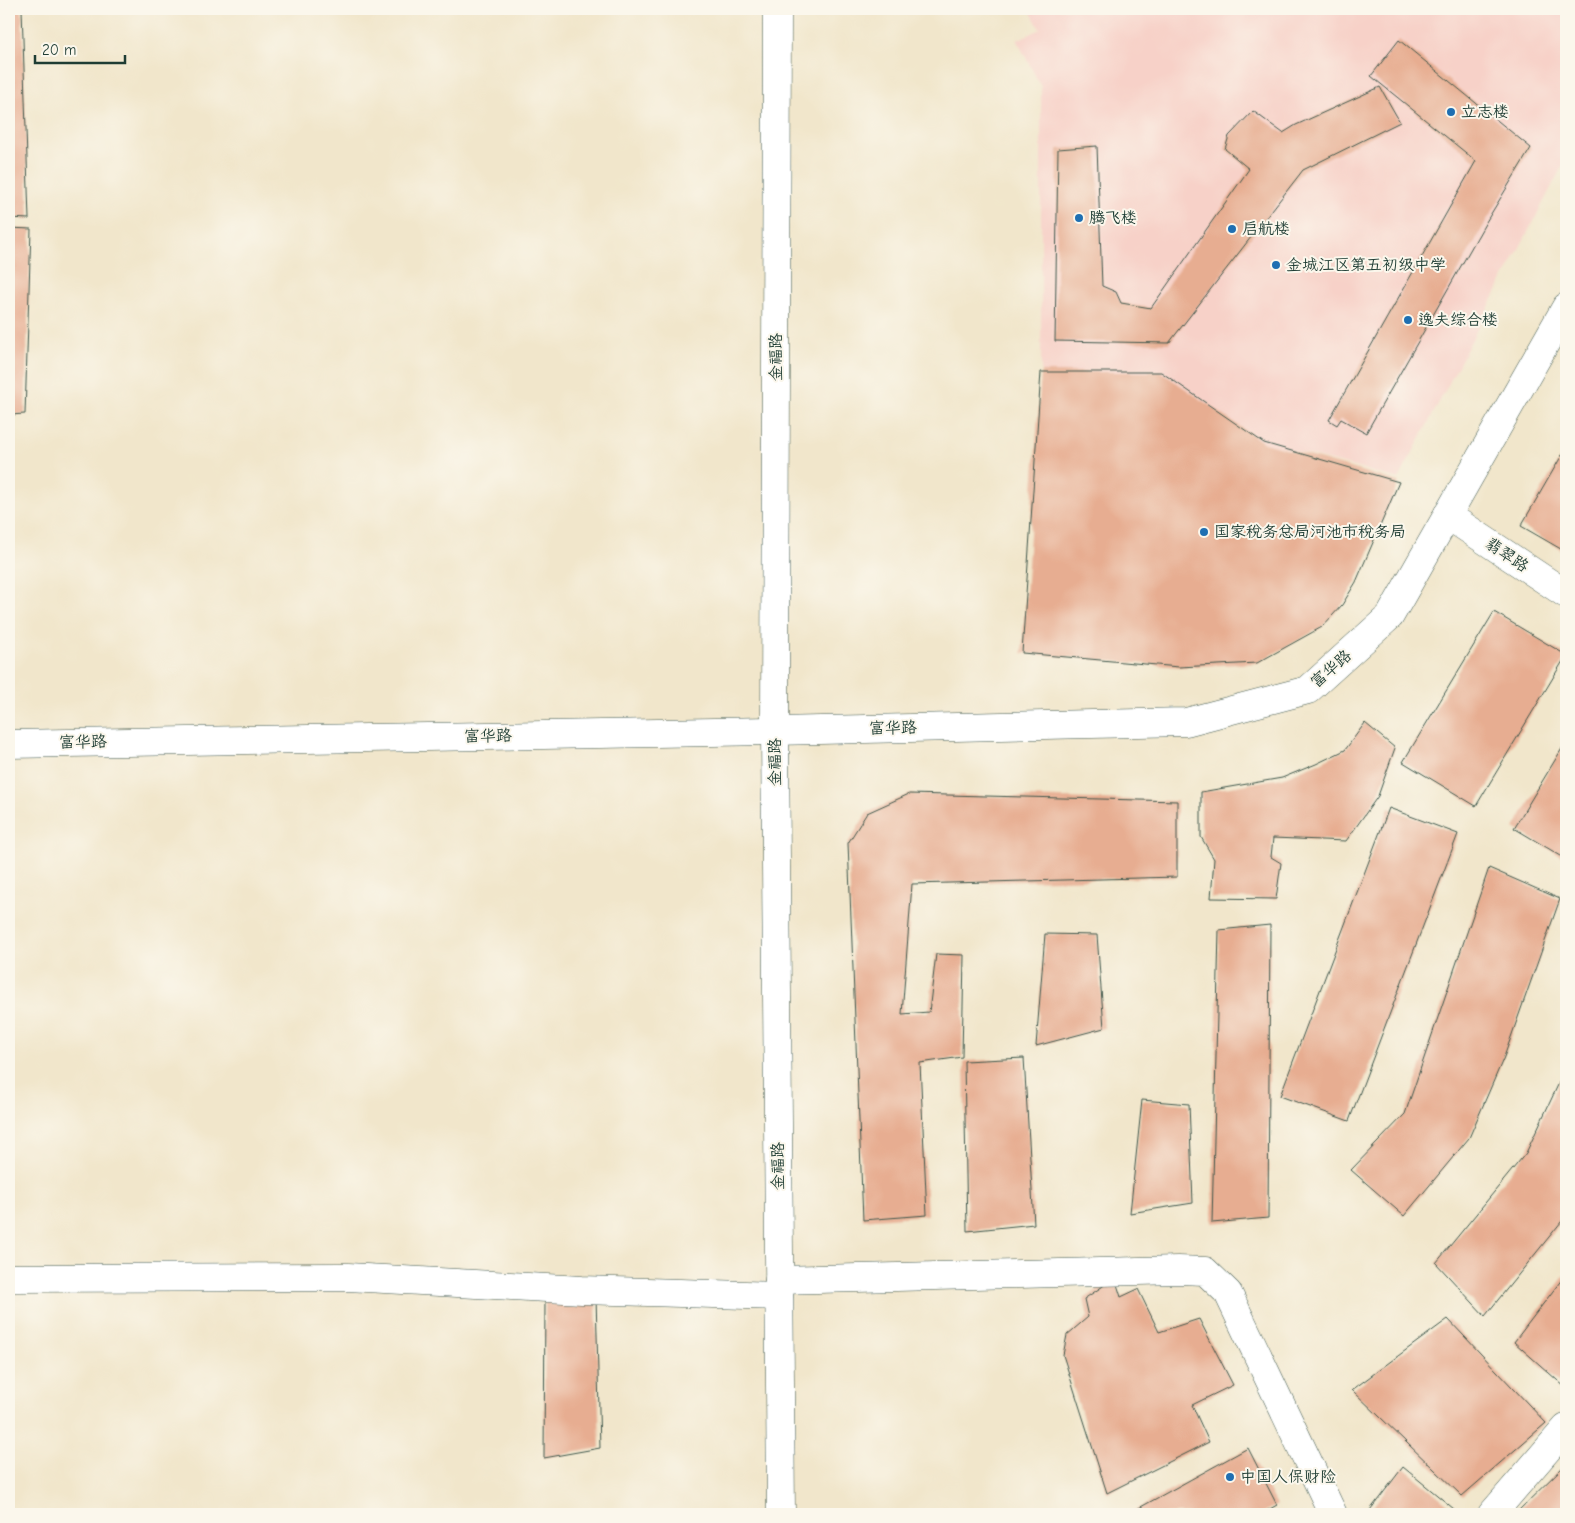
<svg xmlns="http://www.w3.org/2000/svg" width="1575" height="1523" font-family="'Comic Neue','LXGW WenKai TC',sans-serif">
  <rect width="100%" height="100%" fill="#fbf7ec"/>
  <filter id="ink" filterUnits="userSpaceOnUse"><feTurbulence type="fractalNoise" baseFrequency=".02" numOctaves="2"/><feDisplacementMap in="SourceGraphic" scale="10" xChannelSelector="R" yChannelSelector="G"/><feConvolveMatrix kernelMatrix="1 2 1 2 8 2 1 2 1" color-interpolation-filters="sRGB"/></filter>
  <filter id="wash" filterUnits="userSpaceOnUse"><feTurbulence type="fractalNoise" baseFrequency=".0096" numOctaves="4" result="noise"/><feDisplacementMap in="SourceGraphic" scale="20" xChannelSelector="R" yChannelSelector="G"/><feGaussianBlur stdDeviation="1.12" result="paint"/><feColorMatrix in="noise" values="0 0 0 0 0 0 0 0 0 0 0 0 0 0 0 0 0 1.4 0 .05"/><feComposite in="paint" operator="in"/></filter>
  <g filter="url(#wash)">
    <rect width="100%" height="100%" fill="#f1e6cb"/>
    <path fill="#f7d1c8" d="M 1029,9 L 1566,9 L 1566,159 L 1399,479 L 1264,443 L 1161,372 L 1041,372 L 1041,87 L 1017,40 L 1040,29 Z"/>
    <g id="blocks">
      <g fill="#e7ad91">
        <path d="M 9,9 L 22,9 L 29,219 L 9,218 Z"/>
        <path d="M 1399,40 L 1531,148 L 1486,222 L 1366,433 L 1341,419 L 1337,425 L 1329,420 L 1476,161 L 1371,76 Z"/>
        <path d="M 1380,87 L 1400,122 L 1303,170 L 1169,343 L 1055,341 L 1058,149 L 1097,146 L 1102,286 L 1116,292 L 1121,303 L 1151,308 L 1249,169 L 1225,149 L 1229,136 L 1253,111 L 1283,133 L 1296,125 Z"/>
        <path d="M 9,228 L 31,229 L 25,414 L 9,415 Z"/>
        <path d="M 1041,372 L 1161,372 L 1264,443 L 1399,482 L 1356,582 L 1342,605 L 1322,627 L 1257,663 L 1179,667 L 1022,653 Z"/>
        <path d="M 1566,448 L 1566,552 L 1521,526 Z"/>
        <path d="M 1494,612 L 1566,655 L 1566,656 L 1476,806 L 1403,762 Z"/>
        <path d="M 1365,723 L 1395,748 L 1378,796 L 1346,841 L 1273,838 L 1271,857 L 1281,863 L 1276,899 L 1211,898 L 1214,859 L 1201,837 L 1201,792 L 1282,778 L 1316,764 L 1345,750 Z"/>
        <path d="M 1566,742 L 1566,859 L 1514,828 Z"/>
        <path d="M 909,794 L 1177,801 L 1177,877 L 912,884 L 902,1014 L 929,1012 L 936,954 L 964,955 L 962,1057 L 920,1063 L 927,1215 L 863,1220 L 848,843 L 867,813 Z"/>
        <path d="M 1389,808 L 1458,834 L 1349,1121 L 1280,1096 Z"/>
        <path d="M 1489,868 L 1560,899 L 1504,1057 L 1469,1138 L 1404,1216 L 1351,1170 L 1405,1114 Z"/>
        <path d="M 1270,925 L 1268,1218 L 1212,1223 L 1219,930 Z"/>
        <path d="M 1045,934 L 1097,935 L 1104,1028 L 1036,1046 Z"/>
        <path d="M 1024,1058 L 1034,1224 L 967,1231 L 964,1061 Z"/>
        <path d="M 1566,1068 L 1566,1216 L 1485,1316 L 1436,1263 L 1526,1153 Z"/>
        <path d="M 1142,1100 L 1189,1104 L 1193,1203 L 1130,1213 Z"/>
        <path d="M 1566,1274 L 1566,1388 L 1514,1342 Z"/>
        <path d="M 1115,1278 L 1121,1297 L 1138,1289 L 1159,1332 L 1199,1319 L 1233,1385 L 1192,1405 L 1209,1442 L 1107,1493 L 1063,1355 L 1067,1335 L 1088,1317 L 1084,1299 Z"/>
        <path d="M 596,1297 L 600,1448 L 544,1458 L 545,1299 Z"/>
        <path d="M 1448,1319 L 1546,1423 L 1462,1496 L 1352,1390 Z"/>
        <path d="M 1248,1448 L 1277,1505 L 1261,1514 L 1128,1514 Z"/>
        <path d="M 1566,1464 L 1566,1514 L 1515,1514 Z"/>
        <path d="M 1403,1467 L 1454,1509 L 1450,1514 L 1367,1514 Z"/>
      </g>
    </g>
  </g>
  <g filter="url(#ink)">
    <use href="#blocks" fill-opacity="0" stroke="#3e564b" stroke-width="1"/>
    <g fill="none" stroke-linecap="round" stroke-linejoin="round">
      <defs>
        <g id="minor">
          <path d="M 1447,515 L 1566,594"/>
          <path d="M 9,1278 L 348,1277 L 582,1290 L 779,1296"/>
          <path d="M 779,1280 L 1178,1270 L 1205,1271 L 1228,1293 L 1333,1514"/>
          <path d="M 1492,1514 L 1566,1428"/>
        </g>
        <g id="tertiary">
          <path d="M 777,9 L 775,731 L 781,1514"/>
          <path d="M 9,744 L 775,731 L 1186,722 L 1308,690 L 1390,616 L 1566,307"/>
        </g>
      </defs>
      <use href="#minor" stroke="#3e564b" stroke-width="29"/>
      <use href="#tertiary" stroke="#3e564b" stroke-width="29"/>
      <use href="#minor" stroke="#fff" stroke-width="28"/>
      <use href="#tertiary" stroke="#fff" stroke-width="28"/>
    </g>
  </g>
  <g fill="#1f6fb2" stroke="#fbf7ec" stroke-width="2">
    <circle cx="1451" cy="112" r="5"/>
    <circle cx="1079" cy="218" r="5"/>
    <circle cx="1232" cy="229" r="5"/>
    <circle cx="1276" cy="265" r="5"/>
    <circle cx="1408" cy="320" r="5"/>
    <circle cx="1204" cy="532" r="5"/>
    <circle cx="1230" cy="1477" r="5"/>
  </g>
  <g text-anchor="middle" dominant-baseline="central" stroke-width="4" stroke-linejoin="round" paint-order="stroke">
    <g font-size="16" fill="#1f3d34" stroke="#fbf7ec" text-anchor="start">
      <text x="1461" y="112">立志楼</text>
      <text x="1089" y="218">腾飞楼</text>
      <text x="1242" y="229">启航楼</text>
      <text x="1286" y="265">金城江区第五初级中学</text>
      <text x="1418" y="320">逸夫综合楼</text>
      <text x="1214" y="532">国家税务总局河池市税务局</text>
      <text x="1240" y="1477">中国人保财险</text>
    </g>
    <g font-size="16" fill="#1f3d34" stroke="#fbf7ec">
      <text transform="translate(776 357) rotate(-90)">金福路</text>
      <text transform="translate(1507 555) rotate(34)">翡翠路</text>
      <text transform="translate(1331 669) rotate(-41)">富华路</text>
      <text transform="translate(893 728) rotate(-1)">富华路</text>
      <text transform="translate(488 736) rotate(-1)">富华路</text>
      <text transform="translate(83 742) rotate(-1)">富华路</text>
      <text transform="translate(775 762) rotate(-90)">金福路</text>
      <text transform="translate(778 1166) rotate(-90)">金福路</text>
    </g>
  </g>
  <rect width="1575" height="1523" fill="none" stroke="#fbf7ec" stroke-width="30"/>
  <path d="M35 55v8h90v-8" fill="none" stroke="#1f3d34" stroke-width="2.5"/>
  <text x="42" y="55" font-size="15" fill="#1f3d34" stroke="#fbf7ec" stroke-width="4" paint-order="stroke">20 m</text>
</svg>
